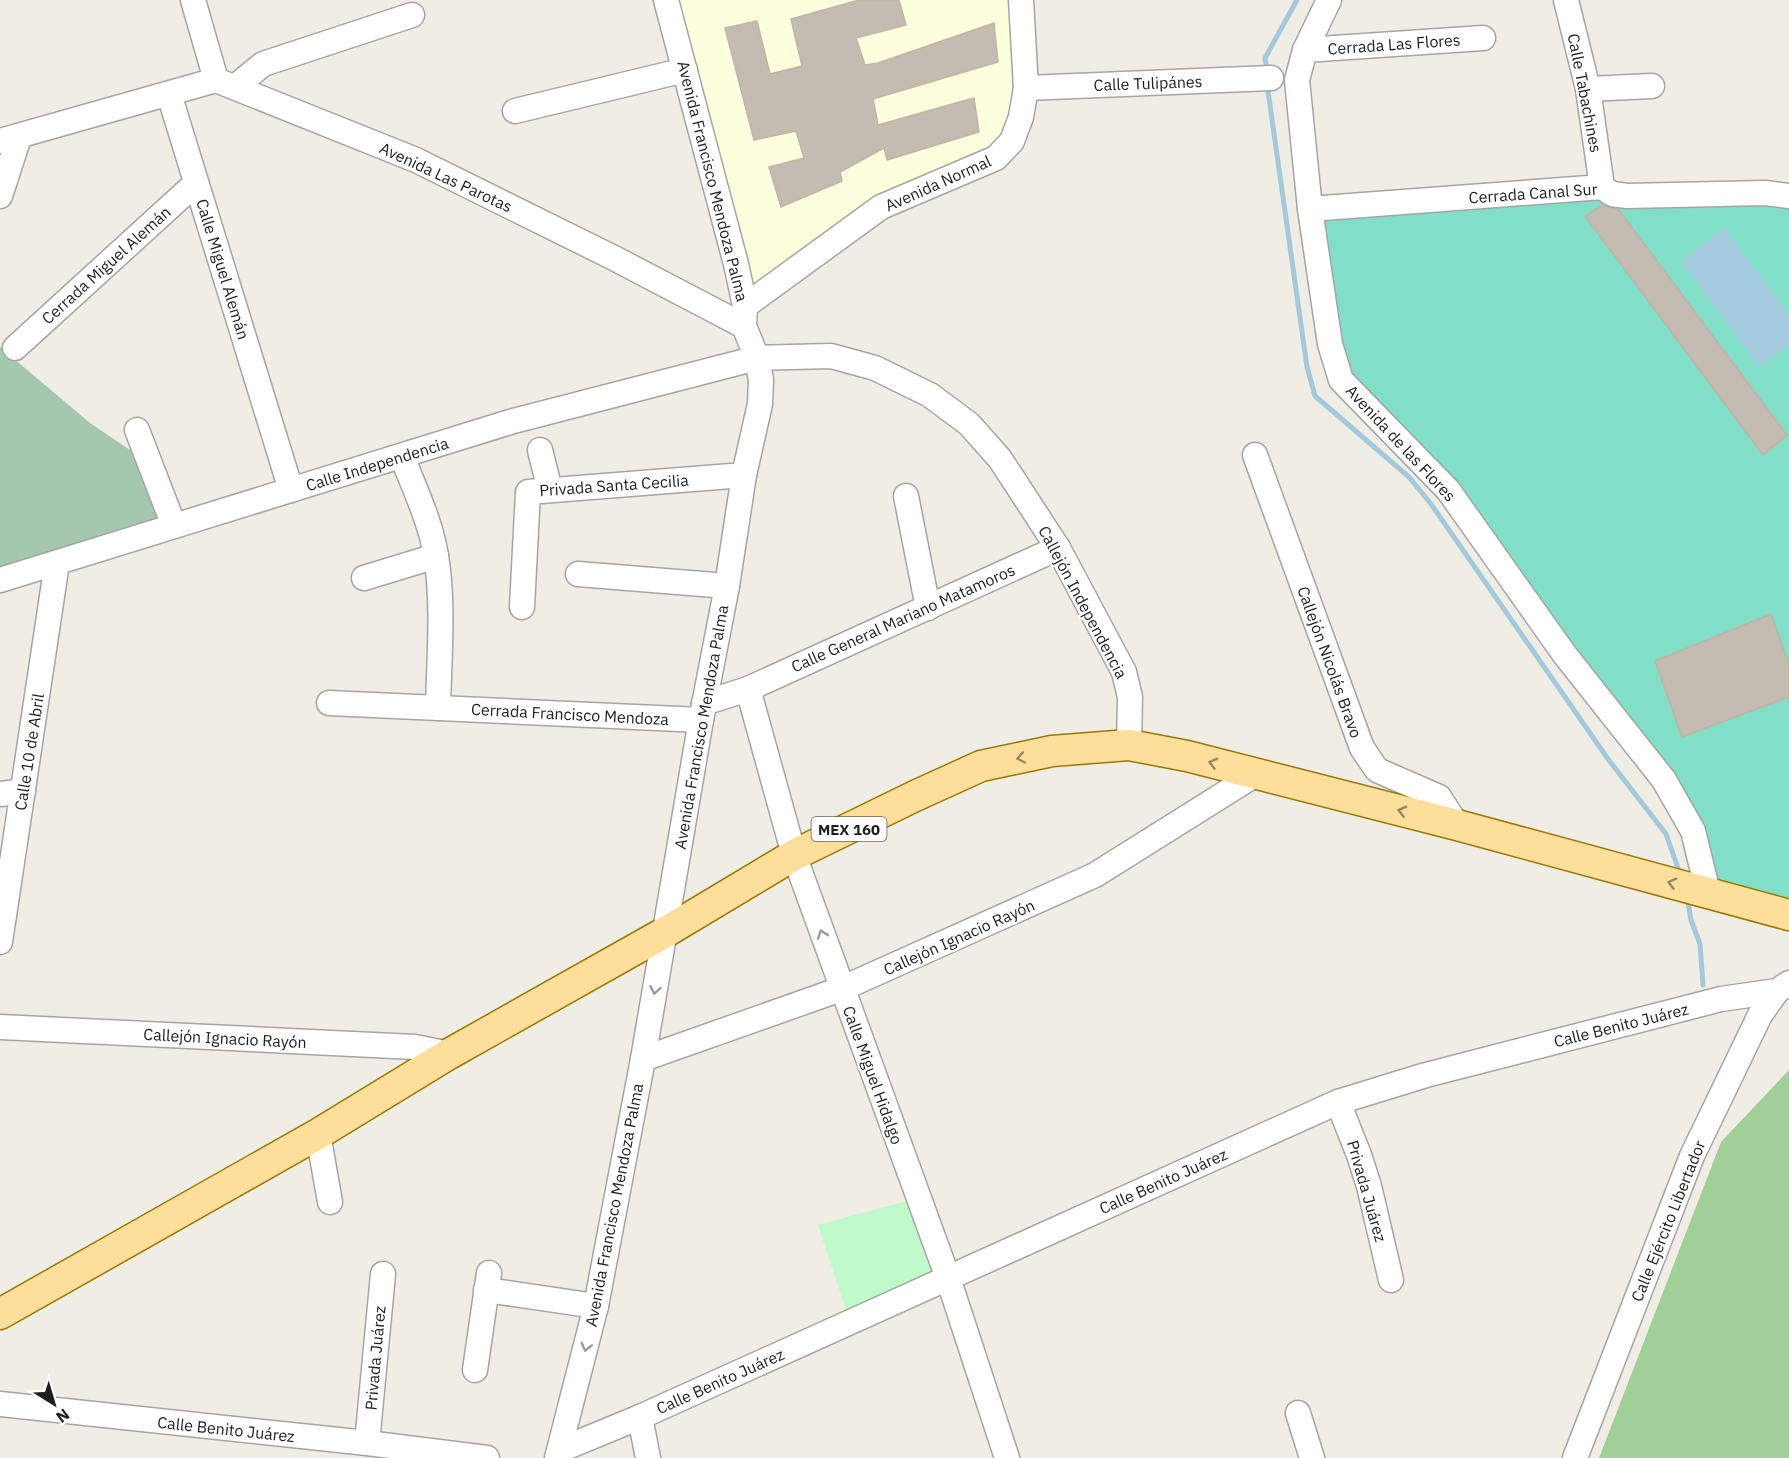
<svg xmlns="http://www.w3.org/2000/svg" width="1789" height="1458" font-family="'IBM Plex Sans',sans-serif">
  <rect width="100%" height="100%" fill="#efede4"/>
  <path fill="#fbffdc" d="M 666,0 L 1021,0 L 1012,141 L 881,207 L 745,306 Z"/>
  <path fill="#a1cf98" d="M 1789,1070 L 1789,1458 L 1599,1458 L 1721,1142 Z"/>
  <path fill="#a4c8ae" d="M 0,347 L 90,423 L 133,452 L 174,526 L 0,580 Z"/>
  <path fill="#c0facb" d="M 918,1198 L 948,1278 L 850,1322 L 818,1225 Z"/>
  <path fill="#80dfc6" d="M 1602,187 L 1789,196 L 1789,915 L 1708,892 L 1693,831 L 1448,490 L 1341,380 L 1310,209 Z"/>
  <path fill="#a3c9dd" d="M 1725,228 L 1789,314 L 1789,345 L 1759,367 L 1681,261 Z"/>
  <g fill="none" stroke-linecap="round" stroke-linejoin="round">
    <g stroke="#a3c9dd" stroke-width="5">
      <path d="M 1266,64 L 1265,58 L 1297,0"/>
      <path d="M 1268,91 L 1307,367 L 1315,396 L 1409,477 L 1431,504 L 1608,759 L 1666,834 L 1678,868"/>
      <path d="M 1688,903 L 1691,920 L 1700,944 L 1703,985"/>
    </g>
  </g>
  <g fill="#c4bcb3" stroke="#c1b5a6" stroke-width="1.5">
    <path d="M 859,0 L 899,0 L 906,25 L 856,38 L 865,65 L 878,63 L 994,23 L 998,62 L 873,99 L 878,125 L 974,98 L 979,132 L 887,160 L 884,148 L 840,172 L 842,181 L 781,207 L 769,167 L 804,158 L 796,131 L 754,140 L 725,28 L 757,21 L 770,74 L 802,66 L 791,19 Z"/>
    <path d="M 1602,205 L 1618,209 L 1787,435 L 1763,455 L 1585,216 Z"/>
    <path d="M 1771,614 L 1789,665 L 1789,697 L 1682,737 L 1655,661 Z"/>
  </g>
  <g fill="none" stroke-linecap="round" stroke-linejoin="round">
    <defs>
      <g id="minor">
        <path d="M 193,0 L 216,80"/>
        <path d="M 1329,0 L 1305,50 L 1297,80 L 1310,209 L 1330,344 L 1341,380 L 1448,490 L 1565,655 L 1664,780 L 1693,831 L 1708,892"/>
        <path d="M 1566,0 L 1588,89 L 1602,187"/>
        <path d="M 1305,50 L 1483,38"/>
        <path d="M 216,80 L 416,160 L 614,258 L 744,326"/>
        <path d="M 235,87 L 263,64 L 412,15"/>
        <path d="M 1026,88 L 1271,78"/>
        <path d="M 1588,89 L 1652,86"/>
        <path d="M 169,94 L 291,490"/>
        <path d="M 515,111 L 685,70"/>
        <path d="M 0,141 L 216,80"/>
        <path d="M 0,196 L 19,137"/>
        <path d="M 1310,209 L 1602,187 L 1612,194 L 1627,196 L 1765,193 L 1789,196"/>
        <path d="M 745,306 L 881,207 L 996,158 L 1012,141 L 1021,117 L 1026,88 L 1021,0"/>
        <path d="M 15,348 L 196,183"/>
        <path d="M 137,430 L 174,526"/>
        <path d="M 540,450 L 550,490"/>
        <path d="M 1255,455 L 1362,748 L 1377,770 L 1439,797 L 1457,825"/>
        <path d="M 402,456 C 414,488 431,522 436,556 C 444,603 439,660 438,708"/>
        <path d="M 906,496 L 928,608"/>
        <path d="M 578,574 L 727,586"/>
        <path d="M 364,578 L 436,556"/>
        <path d="M 0,580 L 510,422 L 757,358 L 831,356 L 875,368 L 930,395 L 969,424 L 1000,459 L 1058,548 L 1124,672 L 1130,697 L 1129,745"/>
        <path d="M 522,607 L 528,492 L 744,475"/>
        <path d="M 748,689 L 794,855 L 948,1278 L 1007,1458"/>
        <path d="M 329,703 L 701,720"/>
        <path d="M 704,703 L 748,689 L 1058,548"/>
        <path d="M 0,794 L 23,791"/>
        <path d="M 0,942 L 57,563"/>
        <path d="M 0,1027 L 415,1047 L 449,1054"/>
        <path d="M 643,1059 L 841,989 L 1095,875 L 1256,774"/>
        <path d="M 1338,1102 L 1359,1155 L 1369,1186 L 1391,1280"/>
        <path d="M 318,1134 L 330,1202"/>
        <path d="M 486,1290 L 596,1306"/>
        <path d="M 475,1370 L 489,1273"/>
        <path d="M 0,1404 L 367,1443 L 487,1458"/>
        <path d="M 1298,1413 L 1312,1458"/>
        <path d="M 640,1417 L 648,1458"/>
        <path d="M 367,1443 L 383,1274"/>
        <path d="M 560,1450 L 640,1417 L 1338,1102 L 1426,1075 L 1721,999 L 1777,991 L 1789,983"/>
        <path d="M 557,1458 L 596,1306 L 643,1059 L 701,720 L 727,586 L 744,475 L 760,404 L 761,380 L 757,358 L 744,326 L 745,306 L 736,264 L 666,0"/>
        <path d="M 1575,1458 L 1692,1156 L 1760,1015 L 1777,991"/>
      </g>
      <path id="major" d="M 0,1314 L 318,1134 L 449,1054 L 664,933 L 794,855 L 915,796 L 981,766 L 1052,751 L 1129,745 L 1187,756 L 1457,825 L 1789,915"/>
    </defs>
    <use href="#minor" stroke="#a5a5a5" stroke-width="27"/>
    <use href="#major" stroke="#977800" stroke-width="33"/>
    <use href="#minor" stroke="#fff" stroke-width="24"/>
    <use href="#major" stroke="#fdde9b" stroke-width="30"/>
  </g>
  <defs><path id="oneway-chevron" d="M-2-3.5L2.5 0L-2 3.5" fill="none" stroke-width="1.6" stroke-linecap="round" stroke-linejoin="round" transform="scale(1.5)"/></defs>
  <g stroke="#998863">
    <use href="#oneway-chevron" transform="translate(1021 758) rotate(168)"/>
    <use href="#oneway-chevron" transform="translate(1213 763) rotate(-165)"/>
    <use href="#oneway-chevron" transform="translate(1402 811) rotate(-166)"/>
    <use href="#oneway-chevron" transform="translate(1672 883) rotate(-165)"/>
  </g>
  <g stroke="#9a9a9a">
    <use href="#oneway-chevron" transform="translate(822 934) rotate(-109)"/>
    <use href="#oneway-chevron" transform="translate(655 990) rotate(100)"/>
    <use href="#oneway-chevron" transform="translate(586 1347) rotate(104)"/>
  </g>
  <g text-anchor="middle" dominant-baseline="central" stroke-width="4.5" stroke-linejoin="round" paint-order="stroke">
    <rect fill="#fff" stroke="#626262" stroke-width="1.5" x="811.5" y="817" width="75" height="24" rx="4.5"/>
    <g font-size="15" font-weight="bold" fill="#1e1e1e">
      <text x="849" y="829">MEX 160</text>
    </g>
    <g font-size="16" fill="#1e1e1e" stroke="#fff">
      <text transform="translate(1394 44) rotate(-4)">Cerrada Las Flores</text>
      <text transform="translate(1148 83) rotate(-2)">Calle Tulipánes</text>
      <text transform="translate(1585 93) rotate(79)">Calle Tabachines</text>
      <text transform="translate(446 177) rotate(25)">Avenida Las Parotas</text>
      <text transform="translate(713 181) rotate(76)">Avenida Francisco Mendoza Palma</text>
      <text transform="translate(938 183) rotate(-24)">Avenida Normal</text>
      <text transform="translate(1533 193) rotate(-4)">Cerrada Canal Sur</text>
      <text transform="translate(106 265) rotate(-42)">Cerrada Miguel Alemán</text>
      <text transform="translate(223 269) rotate(73)">Calle Miguel Alemán</text>
      <text transform="translate(1401 443) rotate(47)">Avenida de las Flores</text>
      <text transform="translate(377 464) rotate(-17)">Calle Independencia</text>
      <text transform="translate(614 485) rotate(-4)">Privada Santa Cecilia</text>
      <text transform="translate(1083 602) rotate(62)">Callejón Independencia</text>
      <text transform="translate(903 618) rotate(-24)">Calle General Mariano Matamoros</text>
      <text transform="translate(1330 662) rotate(70)">Callejón Nicolás Bravo</text>
      <text transform="translate(570 714) rotate(3)">Cerrada Francisco Mendoza</text>
      <text transform="translate(701 727) rotate(-80)">Avenida Francisco Mendoza Palma</text>
      <text transform="translate(29 752) rotate(-81)">Calle 10 de Abril</text>
      <text transform="translate(959 937) rotate(-24)">Callejón Ignacio Rayón</text>
      <text transform="translate(1621 1025) rotate(-14)">Calle Benito Juárez</text>
      <text transform="translate(225 1038) rotate(3)">Callejón Ignacio Rayón</text>
      <text transform="translate(873 1075) rotate(70)">Calle Miguel Hidalgo</text>
      <text transform="translate(1163 1181) rotate(-24)">Calle Benito Juárez</text>
      <text transform="translate(1367 1191) rotate(74)">Privada Juárez</text>
      <text transform="translate(614 1205) rotate(-79)">Avenida Francisco Mendoza Palma</text>
      <text transform="translate(1668 1221) rotate(-68)">Calle Ejército Libertador</text>
      <text transform="translate(375 1358) rotate(-85)">Privada Juárez</text>
      <text transform="translate(720 1381) rotate(-24)">Calle Benito Juárez</text>
      <text transform="translate(226 1429) rotate(6)">Calle Benito Juárez</text>
    </g>
  </g>
  <g transform="translate(54 1404) rotate(143)" stroke="#ffffff" stroke-width="4.5" paint-order="stroke">
  <path d="M0-4.5L10 22L0 15L-10 22Z" fill="#1e1e1e"/>
  <text y="-9" font-size="16" font-weight="bold" text-anchor="middle" fill="#1e1e1e">N</text>
  </g>
</svg>
